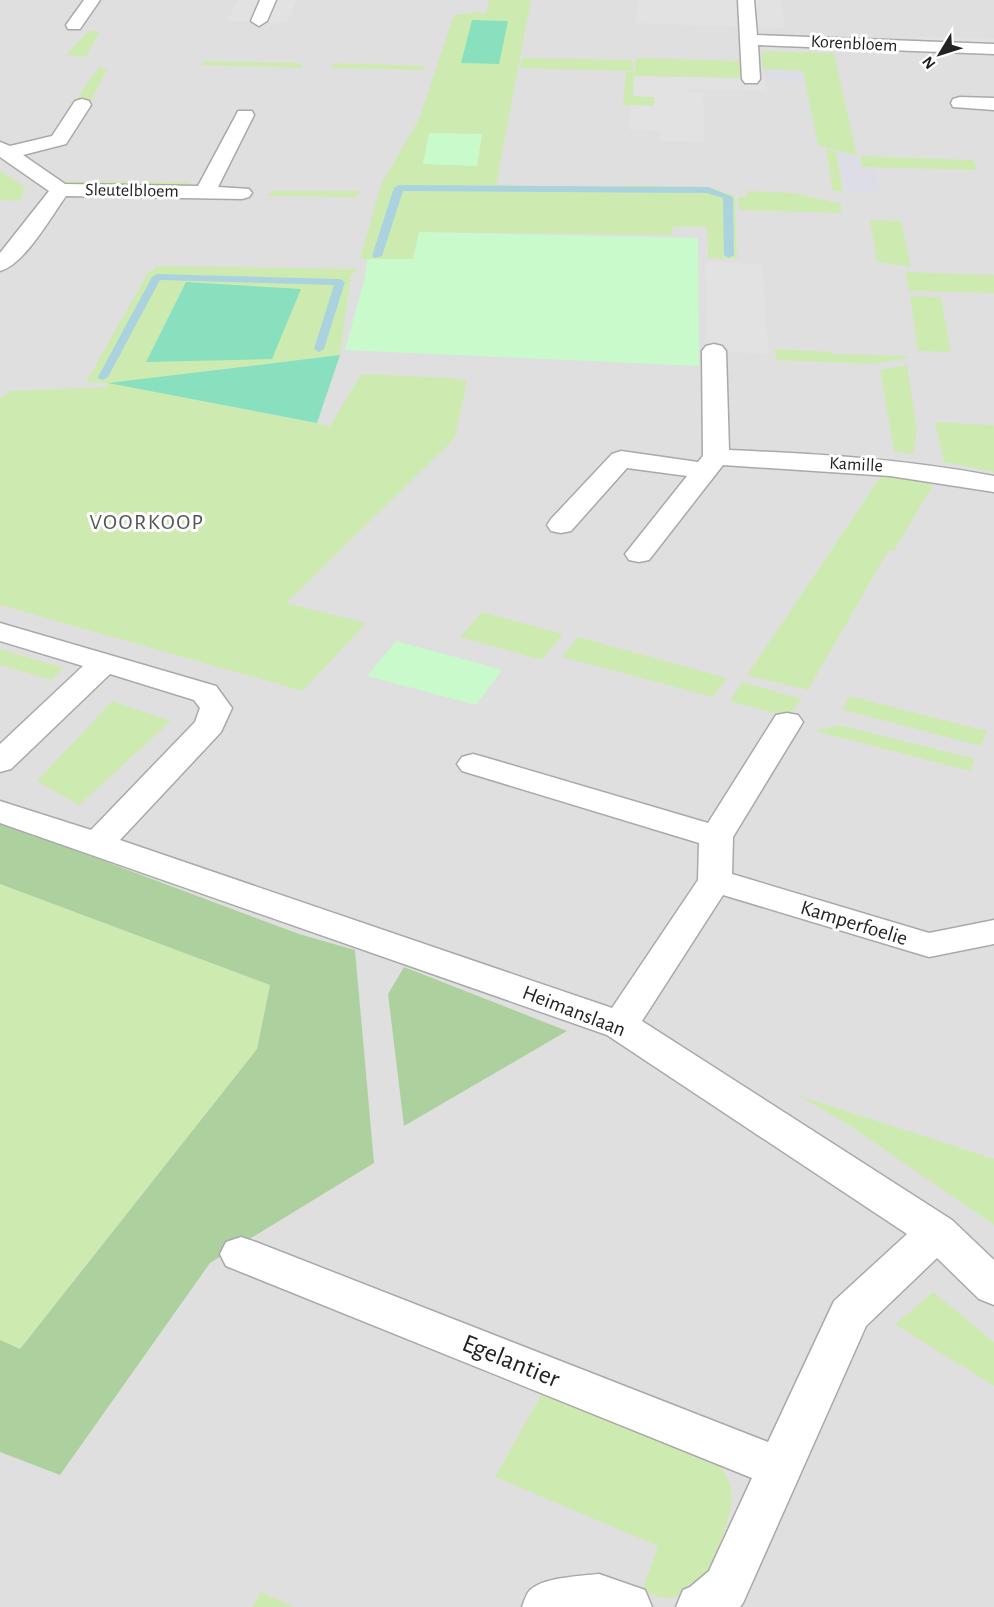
<svg xmlns="http://www.w3.org/2000/svg" width="994" height="1607" font-family="'Alegreya Sans',sans-serif">
  <rect width="100%" height="100%" fill="#f2efe9"/>
  <rect fill="#e0dfdf" x="0" y="0" width="994" height="1607"/>
  <g fill="#cdebb0">
    <path d="M 489,0 L 531,0 L 496,185 L 615,188 L 629,185 L 711,187 L 735,196 L 737,259 L 708,258 L 707,227 L 673,227 L 672,235 L 419,232 L 413,259 L 360,259 L 381,184 L 420,117 L 454,15 L 476,12 L 486,14 Z"/>
    <path d="M 88,31 L 100,31 L 86,57 L 66,55 Z"/>
    <path d="M 761,51 L 834,53 L 857,156 L 818,145 L 803,71 L 763,69 Z"/>
    <path d="M 522,58 L 632,60 L 633,71 L 520,68 Z"/>
    <path d="M 636,58 L 739,61 L 740,69 L 749,69 L 745,78 L 634,76 L 633,96 L 654,97 L 654,106 L 623,105 L 626,72 L 635,72 Z"/>
    <path d="M 205,61 L 300,63 L 303,68 L 200,65 Z"/>
    <path d="M 332,63 L 426,66 L 422,70 L 333,68 Z"/>
    <path d="M 99,67 L 107,70 L 91,100 L 76,99 Z"/>
    <path d="M 826,149 L 836,152 L 843,191 L 833,191 Z"/>
    <path d="M 860,156 L 974,160 L 977,170 L 862,167 Z"/>
    <path d="M 0,171 L 25,187 L 20,201 L 0,200 Z"/>
    <path d="M 66,181 L 190,182 L 186,187 L 67,186 Z"/>
    <path d="M 274,191 L 361,191 L 356,197 L 267,196 Z"/>
    <path d="M 747,191 L 794,193 L 841,204 L 841,213 L 739,210 L 738,197 L 747,197 Z"/>
    <path d="M 870,220 L 901,221 L 911,267 L 877,262 Z"/>
    <path d="M 156,266 L 359,269 L 351,275 L 340,355 L 111,383 L 330,426 L 361,374 L 455,378 L 467,381 L 455,437 L 448,445 L 286,603 L 366,623 L 303,691 L 0,605 L 0,399 L 10,391 L 106,387 L 108,383 L 86,382 L 149,271 L 153,271 Z"/>
    <path d="M 905,272 L 994,275 L 994,293 L 909,291 Z"/>
    <path d="M 910,296 L 941,297 L 951,352 L 918,351 Z"/>
    <path d="M 774,349 L 832,352 L 833,354 L 907,356 L 908,358 L 873,364 L 777,360 Z"/>
    <path d="M 907,365 L 917,430 L 913,454 L 894,451 L 880,370 Z"/>
    <path d="M 935,422 L 994,425 L 994,472 L 944,462 Z"/>
    <path d="M 883,473 L 933,485 L 894,551 L 888,551 L 808,690 L 747,675 Z"/>
    <path d="M 482,612 L 563,634 L 542,660 L 460,637 Z"/>
    <path d="M 578,637 L 727,678 L 713,697 L 562,657 Z"/>
    <path d="M 0,649 L 64,668 L 52,680 L 0,665 Z"/>
    <path d="M 742,682 L 801,699 L 789,717 L 730,701 Z"/>
    <path d="M 849,696 L 987,731 L 981,746 L 843,710 Z"/>
    <path d="M 112,701 L 171,721 L 79,805 L 37,781 Z"/>
    <path d="M 839,725 L 975,759 L 970,771 L 815,731 Z"/>
    <path d="M 0,884 L 270,985 L 257,1049 L 19,1350 L 0,1340 Z"/>
    <path d="M 797,1095 L 994,1159 L 994,1225 L 846,1123 Z"/>
    <path d="M 933,1292 L 994,1342 L 994,1386 L 895,1324 Z"/>
    <path d="M 545,1388 L 709,1455 C 741,1484 734,1506 720,1543 C 711,1569 698,1599 665,1598 C 658,1597 649,1593 642,1591 L 658,1546 L 495,1477 Z"/>
    <path d="M 261,1592 L 294,1607 L 252,1607 Z"/>
  </g>
  <g fill="#add19e">
    <path d="M 0,822 L 299,934 L 355,950 L 374,1163 L 210,1263 L 60,1475 L 0,1452 L 0,1340 L 20,1349 L 257,1049 L 270,985 L 0,884 Z"/>
    <path d="M 404,967 L 567,1031 L 404,1126 L 388,994 Z"/>
  </g>
  <g fill="#c8facc">
    <path d="M 429,133 L 482,134 L 477,166 L 423,164 Z"/>
    <path d="M 419,232 L 698,238 L 699,366 L 345,350 L 365,277 L 367,259 L 413,259 Z"/>
    <path d="M 396,641 L 499,669 L 502,670 L 476,705 L 367,676 Z"/>
  </g>
  <g fill="#88e0be">
    <path d="M 472,20 L 508,21 L 499,64 L 461,63 Z"/>
    <path d="M 186,282 L 301,289 L 272,359 L 146,362 Z"/>
    <path d="M 340,355 L 317,423 L 108,383 Z"/>
  </g>
  <g fill="#e2e2e2">
    <path d="M 238,0 L 297,0 L 286,23 L 227,21 Z"/>
    <path d="M 638,0 L 736,0 L 738,27 L 636,23 Z"/>
    <path d="M 746,0 L 781,0 L 785,28 L 748,27 Z"/>
    <path d="M 918,36 L 994,39 L 994,49 L 920,47 Z"/>
    <path d="M 634,76 L 765,79 L 766,91 L 686,89 L 686,92 L 703,92 L 705,142 L 661,141 L 659,131 L 629,130 L 630,105 L 654,106 L 654,97 L 633,96 Z"/>
    <path d="M 705,261 L 762,265 L 769,354 L 707,350 Z"/>
  </g>
  <g fill="#dddde8">
    <path d="M 762,70 L 802,71 L 804,82 L 771,81 Z"/>
    <path d="M 837,151 L 858,157 L 861,167 L 874,167 L 880,193 L 845,192 Z"/>
  </g>
  <g fill="none" stroke-linecap="round" stroke-linejoin="round">
    <g fill="#aad3df" fill-rule="evenodd">
      <path d="M 399,185 L 708,187 L 733,197 L 734,255 L 729,258 L 724,255 L 723,198 L 707,193 L 403,191 L 382,256 L 374,258 L 372,256 L 394,188 Z"/>
      <path d="M 157,274 L 340,279 L 345,282 L 324,349 L 319,352 L 314,349 L 334,285 L 160,280 L 108,377 L 103,380 L 99,379 L 98,377 L 152,277 Z"/>
    </g>
    <defs>
      <g id="minor">
        <path d="M 84,0 L 100,0 L 80,29 L 68,29 L 66,25 Z"/>
        <path d="M 260,0 L 276,0 L 267,21 L 259,26 L 251,21 Z"/>
        <path d="M 738,0 L 754,0 L 757,35 L 994,44 L 994,54 L 758,45 L 760,79 L 757,83 L 745,83 L 742,79 Z"/>
        <path d="M 960,97 L 994,98 L 994,110 L 953,107 L 951,103 L 953,99 Z"/>
        <path d="M 82,99 L 89,101 L 91,105 L 66,144 L 23,155 L 65,184 L 198,186 L 236,115 L 238,111 L 252,111 L 254,115 L 218,187 L 249,189 L 252,193 L 249,197 L 242,199 L 66,196 C 51,217 24,265 0,271 L 0,253 L 49,191 L 0,157 L 0,142 L 10,146 L 52,136 L 75,101 Z"/>
        <path d="M 714,344 L 722,346 L 726,351 L 729,450 C 818,454 906,459 994,476 L 994,492 L 890,476 L 723,465 L 649,560 L 639,562 L 629,560 L 625,554 L 687,476 L 627,468 L 571,531 L 561,533 L 551,531 L 547,525 L 551,519 L 612,454 L 621,451 L 698,462 L 703,456 L 702,351 L 706,346 Z"/>
        <path d="M 0,623 L 216,686 L 232,708 L 221,732 L 120,840 L 612,1008 L 698,880 L 699,843 L 462,771 L 457,764 L 462,757 L 473,754 L 484,757 L 708,823 L 776,715 L 787,713 L 798,715 L 803,722 L 733,837 L 732,874 L 929,933 L 994,920 L 994,944 L 929,957 L 723,895 L 642,1021 L 952,1220 L 994,1260 L 994,1305 L 979,1299 L 937,1258 L 866,1326 L 743,1603 L 740,1607 L 676,1607 L 683,1590 L 690,1587 L 709,1571 L 752,1478 L 226,1266 L 220,1254 L 226,1242 L 241,1237 L 256,1242 L 768,1442 L 834,1301 L 907,1234 L 607,1035 L 0,823 L 0,801 L 91,830 L 195,722 L 200,708 L 194,700 L 110,674 L 11,769 L 0,772 L 0,744 L 83,666 L 0,641 Z"/>
        <path d="M 599,1574 L 645,1590 L 652,1607 L 522,1607 C 524,1602 526,1594 530,1590 C 544,1577 581,1576 599,1574 Z"/>
      </g>
    </defs>
    <use href="#minor" stroke="#a9a9a9" stroke-width="3"/>
    <use href="#minor" fill="#fff" fill-rule="evenodd"/>
  </g>
  <g text-anchor="middle" dominant-baseline="central" stroke-width="6" stroke-linejoin="round" paint-order="stroke">
    <g font-size="18" fill="#222" stroke="#fff">
      <text transform="translate(854 44) rotate(3)">Korenbloem</text>
      <text transform="translate(132 191) rotate(1)">Sleutelbloem</text>
      <text transform="translate(856 465) rotate(3)">Kamille</text>
    </g>
    <g font-size="21" fill="#222" stroke="#fff">
      <text transform="translate(854 923) rotate(17)">Kamperfoelie</text>
      <text transform="translate(574 1011) rotate(21)">Heimanslaan</text>
    </g>
    <g font-size="22" letter-spacing="1.5" fill="#555" stroke="#fff">
      <text x="147" y="522">VOORKOOP</text>
    </g>
    <g font-size="26" fill="#222" stroke="#fff">
      <text transform="translate(511 1361) rotate(22)">Egelantier</text>
    </g>
  </g>
  <g transform="translate(940 54) rotate(232)" stroke="#ffffff" stroke-width="4.5" paint-order="stroke">
  <path d="M0-4.5L10 22L0 15L-10 22Z" fill="#222222"/>
  <text y="-9" font-size="16" font-weight="bold" text-anchor="middle" fill="#222222">N</text>
  </g>
</svg>
